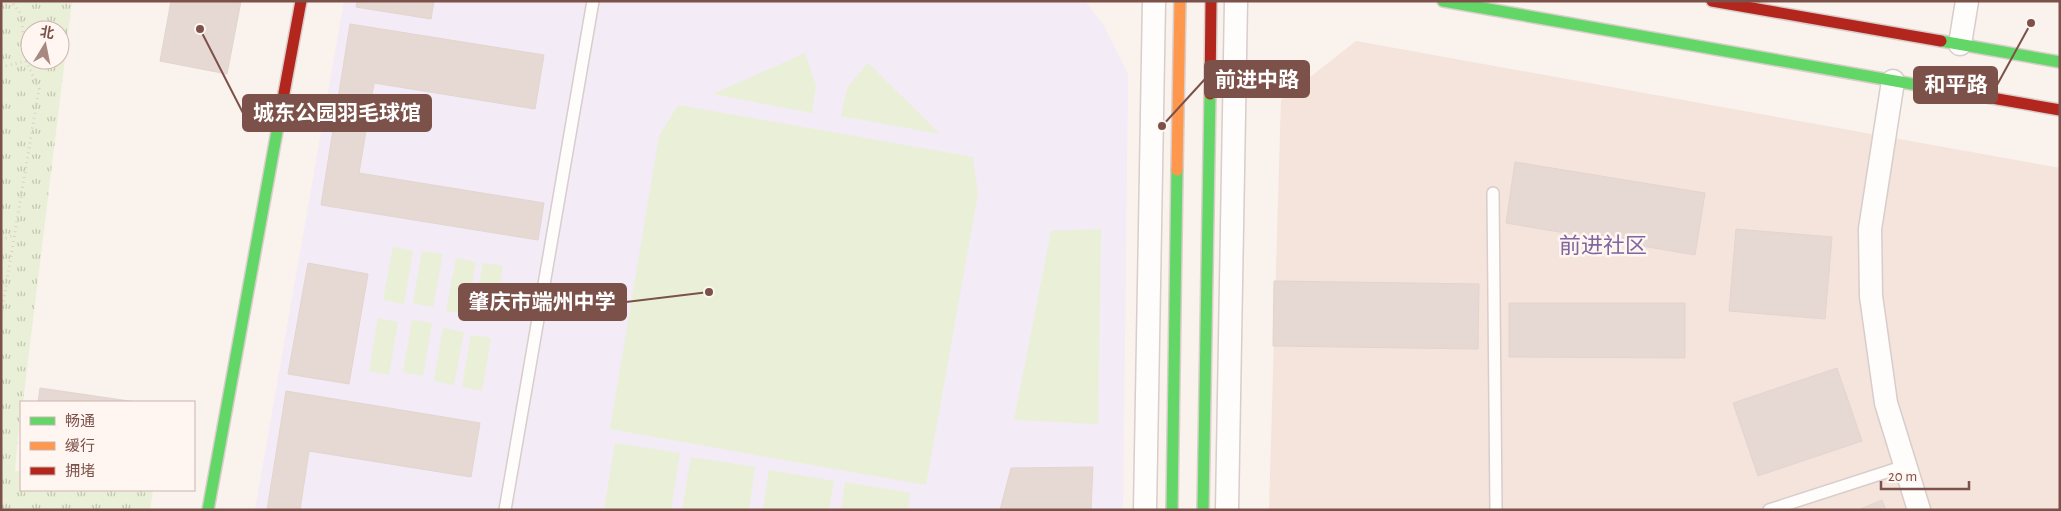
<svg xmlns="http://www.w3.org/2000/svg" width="2061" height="511" font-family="'Alegreya Sans','Noto Sans SC',sans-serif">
  <defs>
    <pattern id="park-tufts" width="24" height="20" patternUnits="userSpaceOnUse" patternTransform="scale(1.25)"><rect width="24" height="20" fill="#eaf0d7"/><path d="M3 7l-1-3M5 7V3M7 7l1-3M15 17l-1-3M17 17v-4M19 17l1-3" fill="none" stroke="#c3c5b0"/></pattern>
  </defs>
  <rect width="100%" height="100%" fill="#f9f2ed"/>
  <path fill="#f4e4dc" d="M 1356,41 L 2060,168 L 2060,510 L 1269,510 L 1281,100 Z"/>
  <path fill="#f3ebf5" d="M 344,1 L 1085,1 L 1104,26 L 1128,74 L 1123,510 L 255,510 Z"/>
  <path fill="url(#park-tufts)" fill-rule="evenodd" d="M 1,1 L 72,1 L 23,402 L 21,402 L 15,471 L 21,472 L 21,490 L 153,490 L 150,510 L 1,510 ZM 30,30 L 60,30 L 60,60 L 30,60 Z"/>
  <g fill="#eaf0d7">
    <path d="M 805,53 L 816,85 L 812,113 L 713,94 Z"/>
    <path d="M 868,63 L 940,134 L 841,116 L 847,88 Z"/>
    <path d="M 678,105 L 973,157 L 978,194 L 926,485 L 610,429 L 659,136 Z"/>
    <path d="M 1101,229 L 1098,424 L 1014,420 L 1051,231 Z"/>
    <path d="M 393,247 L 413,251 L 404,304 L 383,300 Z"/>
    <path d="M 422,251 L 443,254 L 433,307 L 413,303 Z"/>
    <path d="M 456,258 L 476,262 L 467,314 L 446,311 Z"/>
    <path d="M 483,263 L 503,266 L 494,319 L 474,315 Z"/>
    <path d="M 378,318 L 398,322 L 389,375 L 369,371 Z"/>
    <path d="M 412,320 L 432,323 L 423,376 L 403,372 Z"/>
    <path d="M 443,328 L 464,332 L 454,385 L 434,381 Z"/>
    <path d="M 471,335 L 491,338 L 482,391 L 462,387 Z"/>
    <path d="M 615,443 L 680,453 L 671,510 L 604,510 Z"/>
    <path d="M 691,457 L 755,467 L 749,510 L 682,510 Z"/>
    <path d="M 769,470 L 834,481 L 829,510 L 763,510 Z"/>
    <path d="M 845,482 L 910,493 L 908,510 L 841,510 Z"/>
  </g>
  <g fill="#e6d9d4" stroke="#e3d4ce">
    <path d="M 171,1 L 241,1 L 227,74 L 160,61 Z"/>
    <path d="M 357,1 L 434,1 L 431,19 L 356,7 Z"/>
    <path d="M 350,24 L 544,55 L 535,109 L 374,83 L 359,173 L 544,203 L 538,240 L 321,205 Z"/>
    <path d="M 1515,162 L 1705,193 L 1695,255 L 1506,223 Z"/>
    <path d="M 1736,229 L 1832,237 L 1825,319 L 1729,311 Z"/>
    <path d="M 308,263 L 368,274 L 349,384 L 288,374 Z"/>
    <path d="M 1274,281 L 1479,284 L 1478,349 L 1273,346 Z"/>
    <path d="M 1509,303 L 1685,303 L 1685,358 L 1509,357 Z"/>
    <path d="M 1837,368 L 1862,441 L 1758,476 L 1733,403 Z"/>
    <path d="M 40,388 L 136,402 L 38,402 Z"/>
    <path d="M 286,391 L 480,423 L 471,477 L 309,451 L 300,510 L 267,510 Z"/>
    <path d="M 1093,467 L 1091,510 L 1000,510 L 1011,468 Z"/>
    <path d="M 1882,500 L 1886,510 L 1858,510 Z"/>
  </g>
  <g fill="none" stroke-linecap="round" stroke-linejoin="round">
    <defs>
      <g id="lane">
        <path d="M 1493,193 L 1496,510"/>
        <path d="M 505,510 L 593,1"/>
        <path d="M 1769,510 L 1905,466"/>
      </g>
      <g id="street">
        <path d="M 1960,44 L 1967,1"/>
        <path d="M 1893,81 L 1870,229 L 1871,296 L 1886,403 L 1919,510"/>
        <path d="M 1145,510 L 1154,1"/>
        <path d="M 1227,510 L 1236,1"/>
      </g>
      <g id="fast">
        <path d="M 1443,1 L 1929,87"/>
        <path d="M 1941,41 L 2060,62"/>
        <path d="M 208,510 L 284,93"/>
        <path d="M 1172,510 L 1177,170"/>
        <path d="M 1203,510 L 1210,94"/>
      </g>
      <path id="slow" d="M 1177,170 L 1180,1"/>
      <g id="jam">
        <path d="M 1712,1 L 1941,41"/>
        <path d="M 1929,87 L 2060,110"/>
        <path d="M 284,93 L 301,1"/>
        <path d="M 1210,94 L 1211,1"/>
      </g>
    </defs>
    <use href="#lane" stroke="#d8cdca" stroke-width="14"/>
    <use href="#street" stroke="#d8cdca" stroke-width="25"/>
    <use href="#fast" stroke="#dacecb" stroke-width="14"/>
    <use href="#slow" stroke="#dacecb" stroke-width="14"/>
    <use href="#jam" stroke="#dacecb" stroke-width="14"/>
    <g stroke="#dcd0ce" stroke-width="3" stroke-dasharray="1 4" stroke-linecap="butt">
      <path d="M 1,67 L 26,61"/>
      <path d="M 1,240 L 14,235"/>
      <path d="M 1,316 L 39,89 L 26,61 L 21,14 L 11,1"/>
    </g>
    <use href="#lane" stroke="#fefdfc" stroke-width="11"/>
    <use href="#street" stroke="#fefdfc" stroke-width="22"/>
    <use href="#fast" stroke="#63d668" stroke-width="11"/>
    <use href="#slow" stroke="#ff974d" stroke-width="11"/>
    <use href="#jam" stroke="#b3261e" stroke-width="11"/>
  </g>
  <g text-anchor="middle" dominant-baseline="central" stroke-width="5" stroke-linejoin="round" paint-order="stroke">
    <g font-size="22" fill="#80659f" stroke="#fff6f1">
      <text x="1603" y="246">前进社区</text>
    </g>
  </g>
  <path fill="none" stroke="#7c5149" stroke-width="2" d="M1162 126L1205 79M2031 23L1997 85M200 29L243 113M709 292L626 302"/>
  <g fill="#7c5149" stroke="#fff6f1" stroke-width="2">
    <circle cx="1162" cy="126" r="5"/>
    <circle cx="2031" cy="23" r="5"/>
    <circle cx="200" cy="29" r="5"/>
    <circle cx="709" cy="292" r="5"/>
  </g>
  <g fill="#7c5149" stroke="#7c5149" stroke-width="2">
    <rect x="1205" y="61" width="104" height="36" rx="5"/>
    <rect x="1914" y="67" width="83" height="36" rx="5"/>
    <rect x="243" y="95" width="188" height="36" rx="5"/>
    <rect x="459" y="284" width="167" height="36" rx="5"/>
  </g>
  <g font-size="21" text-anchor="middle" font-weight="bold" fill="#fff">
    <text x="1257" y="87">前进中路</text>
    <text x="1956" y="92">和平路</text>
    <text x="337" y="120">城东公园羽毛球馆</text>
    <text x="542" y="309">肇庆市端州中学</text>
  </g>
  <rect width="2061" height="511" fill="none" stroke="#7c5149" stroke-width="5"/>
  <rect x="20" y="401" width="175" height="90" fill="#fff6f1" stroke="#cbb4ae"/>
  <rect x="30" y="417" width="25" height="8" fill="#63d668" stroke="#cbb4ae"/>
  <text x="65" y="426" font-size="15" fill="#7c5149">畅通</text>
  <rect x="30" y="442" width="25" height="8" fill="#ff974d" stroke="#cbb4ae"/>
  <text x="65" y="451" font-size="15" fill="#7c5149">缓行</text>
  <rect x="30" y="467" width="25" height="8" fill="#b3261e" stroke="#cbb4ae"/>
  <text x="65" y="476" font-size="15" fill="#7c5149">拥堵</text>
  <g transform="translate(45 45) rotate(10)"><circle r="24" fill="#fff6f1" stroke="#cbb4ae"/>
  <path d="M0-4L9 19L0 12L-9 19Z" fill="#a88982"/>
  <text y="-8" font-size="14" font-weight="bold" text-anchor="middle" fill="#7c5149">北</text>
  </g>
  <path d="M1881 481v8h88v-8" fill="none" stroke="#7c5149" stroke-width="2.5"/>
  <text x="1888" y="481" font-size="15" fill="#7c5149" stroke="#fff6f1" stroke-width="4" paint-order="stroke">20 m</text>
</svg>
